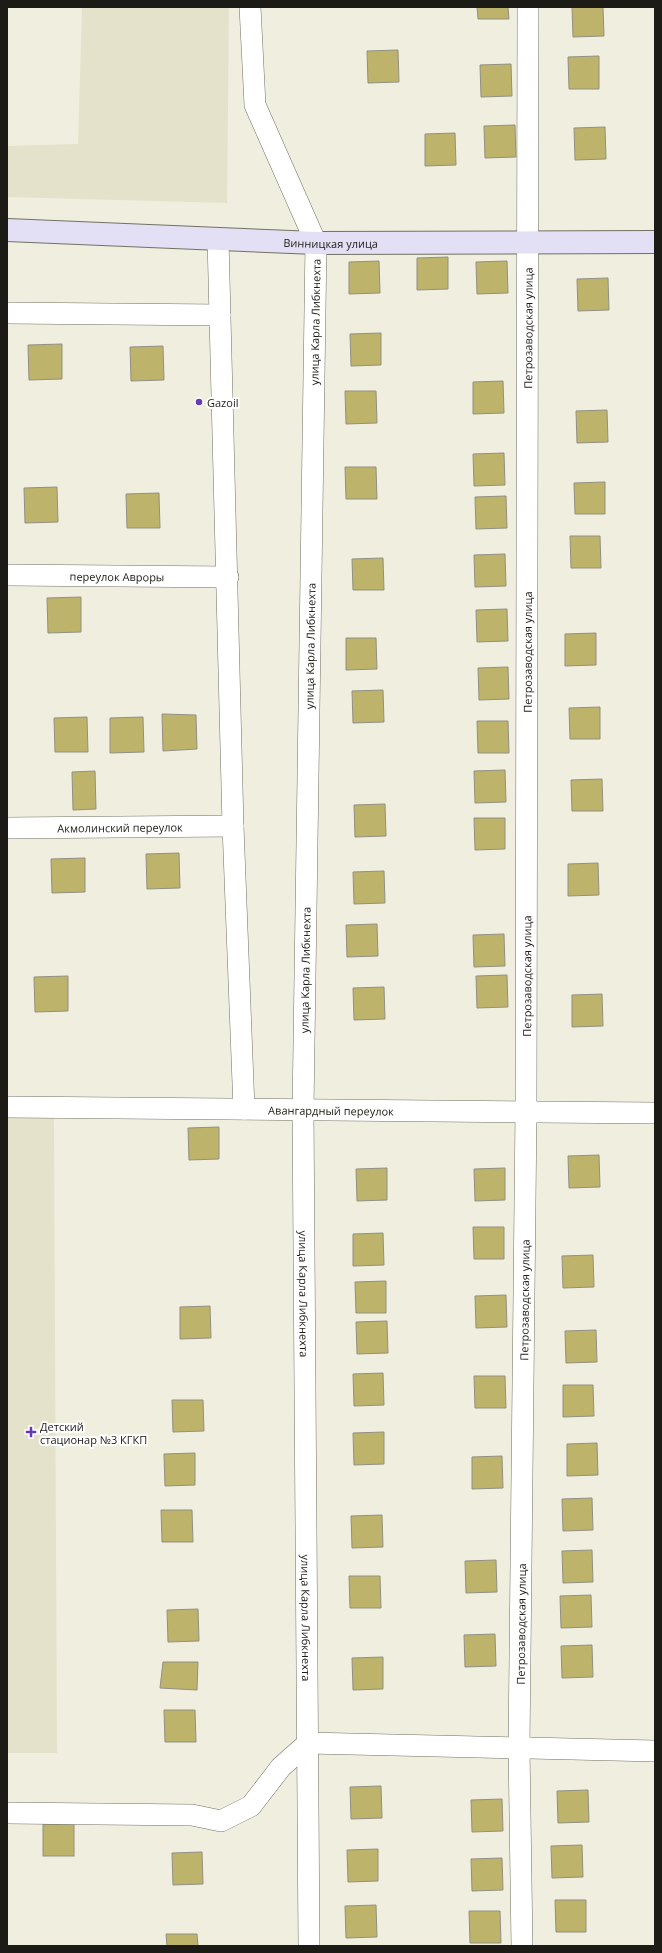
<svg xmlns="http://www.w3.org/2000/svg" width="662" height="1953" font-family="'Open Sans',sans-serif">
  <rect width="100%" height="100%" fill="#f0eedf"/>
  <g fill="#e5e2cc">
    <path d="M 82,7 L 229,7 L 227,203 L 7,197 L 7,146 L 78,144 Z"/>
    <path d="M 7,1110 L 54,1110 L 57,1753 L 7,1753 Z"/>
  </g>
  <g fill="#beb36b" stroke="#919082">
    <path d="M 477,7 L 508,7 L 509,19 L 478,19 Z"/>
    <path d="M 572,7 L 603,7 L 604,36 L 573,37 Z"/>
    <path d="M 398,50 L 399,82 L 368,83 L 367,51 Z"/>
    <path d="M 599,56 L 599,89 L 569,89 L 568,57 Z"/>
    <path d="M 511,64 L 512,96 L 481,97 L 480,65 Z"/>
    <path d="M 515,125 L 516,157 L 485,158 L 484,126 Z"/>
    <path d="M 605,127 L 606,159 L 575,160 L 574,128 Z"/>
    <path d="M 455,133 L 456,165 L 425,166 L 425,134 Z"/>
    <path d="M 448,257 L 448,289 L 417,290 L 417,258 Z"/>
    <path d="M 379,261 L 380,293 L 349,294 L 349,262 Z"/>
    <path d="M 507,261 L 508,293 L 477,294 L 476,262 Z"/>
    <path d="M 608,278 L 609,310 L 578,311 L 577,279 Z"/>
    <path d="M 381,333 L 381,365 L 351,366 L 350,334 Z"/>
    <path d="M 62,344 L 62,379 L 29,380 L 28,345 Z"/>
    <path d="M 163,346 L 164,380 L 131,381 L 130,347 Z"/>
    <path d="M 503,381 L 504,413 L 473,414 L 473,382 Z"/>
    <path d="M 345,391 L 376,391 L 377,423 L 346,424 Z"/>
    <path d="M 607,410 L 608,442 L 577,443 L 576,411 Z"/>
    <path d="M 504,453 L 505,485 L 474,486 L 473,454 Z"/>
    <path d="M 345,467 L 376,467 L 377,499 L 346,499 Z"/>
    <path d="M 605,482 L 605,514 L 575,514 L 574,483 Z"/>
    <path d="M 57,487 L 58,522 L 25,523 L 24,488 Z"/>
    <path d="M 159,493 L 160,528 L 127,528 L 126,494 Z"/>
    <path d="M 506,496 L 507,528 L 476,529 L 475,497 Z"/>
    <path d="M 570,536 L 600,536 L 601,568 L 571,568 Z"/>
    <path d="M 505,554 L 506,586 L 475,587 L 474,555 Z"/>
    <path d="M 383,558 L 384,590 L 353,590 L 352,559 Z"/>
    <path d="M 81,597 L 81,632 L 48,633 L 47,598 Z"/>
    <path d="M 507,609 L 508,641 L 477,642 L 476,610 Z"/>
    <path d="M 596,633 L 596,665 L 565,666 L 565,634 Z"/>
    <path d="M 346,638 L 376,638 L 377,669 L 346,670 Z"/>
    <path d="M 508,667 L 509,699 L 479,700 L 478,668 Z"/>
    <path d="M 383,690 L 384,722 L 353,723 L 352,691 Z"/>
    <path d="M 600,707 L 600,739 L 570,739 L 569,708 Z"/>
    <path d="M 162,714 L 196,715 L 197,749 L 163,751 Z"/>
    <path d="M 87,717 L 88,752 L 55,752 L 54,718 Z"/>
    <path d="M 143,717 L 144,752 L 110,753 L 110,718 Z"/>
    <path d="M 477,721 L 508,721 L 509,753 L 478,753 Z"/>
    <path d="M 505,770 L 506,802 L 475,803 L 474,771 Z"/>
    <path d="M 95,771 L 96,809 L 73,810 L 72,772 Z"/>
    <path d="M 602,779 L 603,811 L 572,811 L 571,780 Z"/>
    <path d="M 385,804 L 386,836 L 355,837 L 354,805 Z"/>
    <path d="M 474,818 L 505,818 L 505,849 L 475,850 Z"/>
    <path d="M 179,853 L 180,888 L 147,889 L 146,854 Z"/>
    <path d="M 85,858 L 85,892 L 52,893 L 51,859 Z"/>
    <path d="M 598,863 L 599,895 L 568,896 L 568,864 Z"/>
    <path d="M 384,871 L 385,903 L 354,904 L 353,872 Z"/>
    <path d="M 377,924 L 378,956 L 347,957 L 346,925 Z"/>
    <path d="M 504,934 L 505,966 L 474,967 L 473,935 Z"/>
    <path d="M 507,975 L 508,1007 L 477,1008 L 476,976 Z"/>
    <path d="M 68,976 L 68,1011 L 35,1012 L 34,977 Z"/>
    <path d="M 384,987 L 385,1019 L 354,1020 L 353,988 Z"/>
    <path d="M 602,994 L 603,1026 L 572,1027 L 572,995 Z"/>
    <path d="M 219,1127 L 219,1159 L 189,1160 L 188,1128 Z"/>
    <path d="M 599,1155 L 600,1187 L 569,1188 L 568,1156 Z"/>
    <path d="M 387,1168 L 387,1200 L 357,1201 L 356,1169 Z"/>
    <path d="M 505,1168 L 505,1200 L 475,1201 L 474,1169 Z"/>
    <path d="M 473,1227 L 504,1227 L 504,1259 L 474,1259 Z"/>
    <path d="M 383,1233 L 384,1265 L 353,1266 L 353,1234 Z"/>
    <path d="M 593,1255 L 594,1287 L 563,1288 L 562,1256 Z"/>
    <path d="M 386,1281 L 386,1313 L 356,1313 L 355,1282 Z"/>
    <path d="M 506,1295 L 507,1327 L 476,1328 L 475,1296 Z"/>
    <path d="M 210,1306 L 211,1338 L 180,1339 L 180,1307 Z"/>
    <path d="M 387,1321 L 388,1353 L 357,1354 L 356,1322 Z"/>
    <path d="M 596,1330 L 597,1362 L 566,1363 L 565,1331 Z"/>
    <path d="M 383,1373 L 384,1405 L 354,1406 L 353,1374 Z"/>
    <path d="M 474,1376 L 505,1376 L 506,1408 L 475,1408 Z"/>
    <path d="M 563,1385 L 593,1385 L 594,1416 L 563,1417 Z"/>
    <path d="M 172,1400 L 203,1400 L 204,1431 L 173,1432 Z"/>
    <path d="M 384,1432 L 384,1464 L 354,1465 L 353,1433 Z"/>
    <path d="M 597,1443 L 598,1475 L 567,1476 L 567,1444 Z"/>
    <path d="M 195,1453 L 195,1485 L 165,1486 L 164,1454 Z"/>
    <path d="M 502,1456 L 503,1488 L 472,1489 L 472,1457 Z"/>
    <path d="M 592,1498 L 593,1530 L 563,1531 L 562,1499 Z"/>
    <path d="M 161,1510 L 192,1510 L 193,1542 L 162,1542 Z"/>
    <path d="M 382,1515 L 383,1547 L 352,1548 L 351,1516 Z"/>
    <path d="M 592,1550 L 593,1582 L 563,1583 L 562,1551 Z"/>
    <path d="M 496,1560 L 497,1592 L 466,1593 L 465,1561 Z"/>
    <path d="M 349,1576 L 380,1576 L 381,1608 L 350,1608 Z"/>
    <path d="M 591,1595 L 592,1627 L 561,1628 L 560,1596 Z"/>
    <path d="M 198,1609 L 199,1641 L 168,1642 L 167,1610 Z"/>
    <path d="M 495,1634 L 496,1666 L 465,1667 L 464,1635 Z"/>
    <path d="M 592,1645 L 593,1677 L 562,1678 L 561,1646 Z"/>
    <path d="M 383,1657 L 383,1689 L 353,1690 L 352,1658 Z"/>
    <path d="M 163,1662 L 198,1662 L 197,1690 L 160,1688 Z"/>
    <path d="M 164,1710 L 195,1710 L 196,1742 L 165,1742 Z"/>
    <path d="M 381,1786 L 382,1818 L 351,1819 L 350,1787 Z"/>
    <path d="M 588,1790 L 589,1822 L 558,1823 L 557,1791 Z"/>
    <path d="M 502,1799 L 503,1831 L 472,1832 L 471,1800 Z"/>
    <rect x="43" y="1824" width="31" height="32"/>
    <path d="M 582,1845 L 583,1877 L 552,1878 L 551,1846 Z"/>
    <path d="M 378,1849 L 378,1881 L 348,1882 L 347,1850 Z"/>
    <path d="M 202,1852 L 203,1884 L 173,1885 L 172,1853 Z"/>
    <path d="M 502,1858 L 503,1890 L 472,1891 L 471,1859 Z"/>
    <path d="M 555,1900 L 586,1900 L 586,1932 L 556,1932 Z"/>
    <path d="M 376,1905 L 377,1937 L 346,1938 L 345,1906 Z"/>
    <path d="M 469,1911 L 500,1911 L 501,1943 L 470,1943 Z"/>
    <path d="M 166,1934 L 197,1934 L 198,1946 L 167,1946 Z"/>
  </g>
  <g fill="none" stroke-linecap="round" stroke-linejoin="round">
    <defs>
      <g id="minor">
        <path id="s1" d="M 250,7 L 255,105 L 316,243 L 303,1110 L 309,1946"/>
        <path d="M 218,239 L 233,826 L 244,1109"/>
        <path d="M 7,313 L 220,315"/>
        <path id="s2" d="M 7,575 L 228,577"/>
        <path id="s3" d="M 7,828 L 233,826"/>
        <path id="s4" d="M 7,1107 L 655,1113"/>
        <path d="M 7,1813 L 192,1815 L 221,1821 L 251,1806 L 281,1767 L 308,1743 L 655,1751"/>
        <path id="s5" d="M 522,1946 L 519,1747 L 526,1112 L 528,7"/>
      </g>
      <g id="secondary">
        <path id="s6" d="M 7,230 L 316,243 L 655,242"/>
      </g>
    </defs>
    <use href="#minor" stroke="#727164" stroke-width="22"/>
    <use href="#secondary" stroke="#727164" stroke-width="24"/>
    <use href="#minor" stroke="#fff" stroke-width="21"/>
    <use href="#secondary" stroke="#e3dff4" stroke-width="22"/>
  </g>
  <g fill="#643cb4" stroke="#fff" stroke-width="1.5">
    <circle cx="199" cy="402" r="4"/>
    <path d="M29 1426h4v4h4v4h-4v4h-4v-4h-4v-4h4z"/>
  </g>
  <g text-anchor="middle" dominant-baseline="central" stroke-width="4" stroke-linejoin="round" paint-order="stroke">
    <g font-size="11" fill="#1c1b16" stroke="#fff">
      <text stroke="none"><textPath href="#s6" startOffset="324">Винницкая улица</textPath></text>
      <text transform="translate(315 322) rotate(-89)">улица Карла Либкнехта</text>
      <text stroke="none"><textPath href="#s5" startOffset="1618">Петрозаводская улица</textPath></text>
      <text stroke="none"><textPath href="#s2" startOffset="110">переулок Авроры</textPath></text>
      <text transform="translate(310 646) rotate(-89)">улица Карла Либкнехта</text>
      <text stroke="none"><textPath href="#s5" startOffset="1294">Петрозаводская улица</textPath></text>
      <text stroke="none"><textPath href="#s3" startOffset="113">Акмолинский переулок</textPath></text>
      <text transform="translate(305 970) rotate(-89)">улица Карла Либкнехта</text>
      <text stroke="none"><textPath href="#s5" startOffset="970">Петрозаводская улица</textPath></text>
      <text stroke="none"><textPath href="#s4" startOffset="324">Авангардный переулок</textPath></text>
      <text stroke="none"><textPath href="#s1" startOffset="1300">улица Карла Либкнехта</textPath></text>
      <text stroke="none"><textPath href="#s5" startOffset="646">Петрозаводская улица</textPath></text>
      <text stroke="none"><textPath href="#s1" startOffset="1624">улица Карла Либкнехта</textPath></text>
      <text stroke="none"><textPath href="#s5" startOffset="322">Петрозаводская улица</textPath></text>
    </g>
    <g font-size="11" fill="#1c1b16" stroke="#fff" text-anchor="start">
      <text x="207" y="402">Gazoil</text>
      <text x="40" y="1426">Детский<tspan x="40" dy="13">стационар №3 КГКП</tspan></text>
    </g>
  </g>
  <rect width="662" height="1953" fill="none" stroke="#1c1b16" stroke-width="16"/>
</svg>
